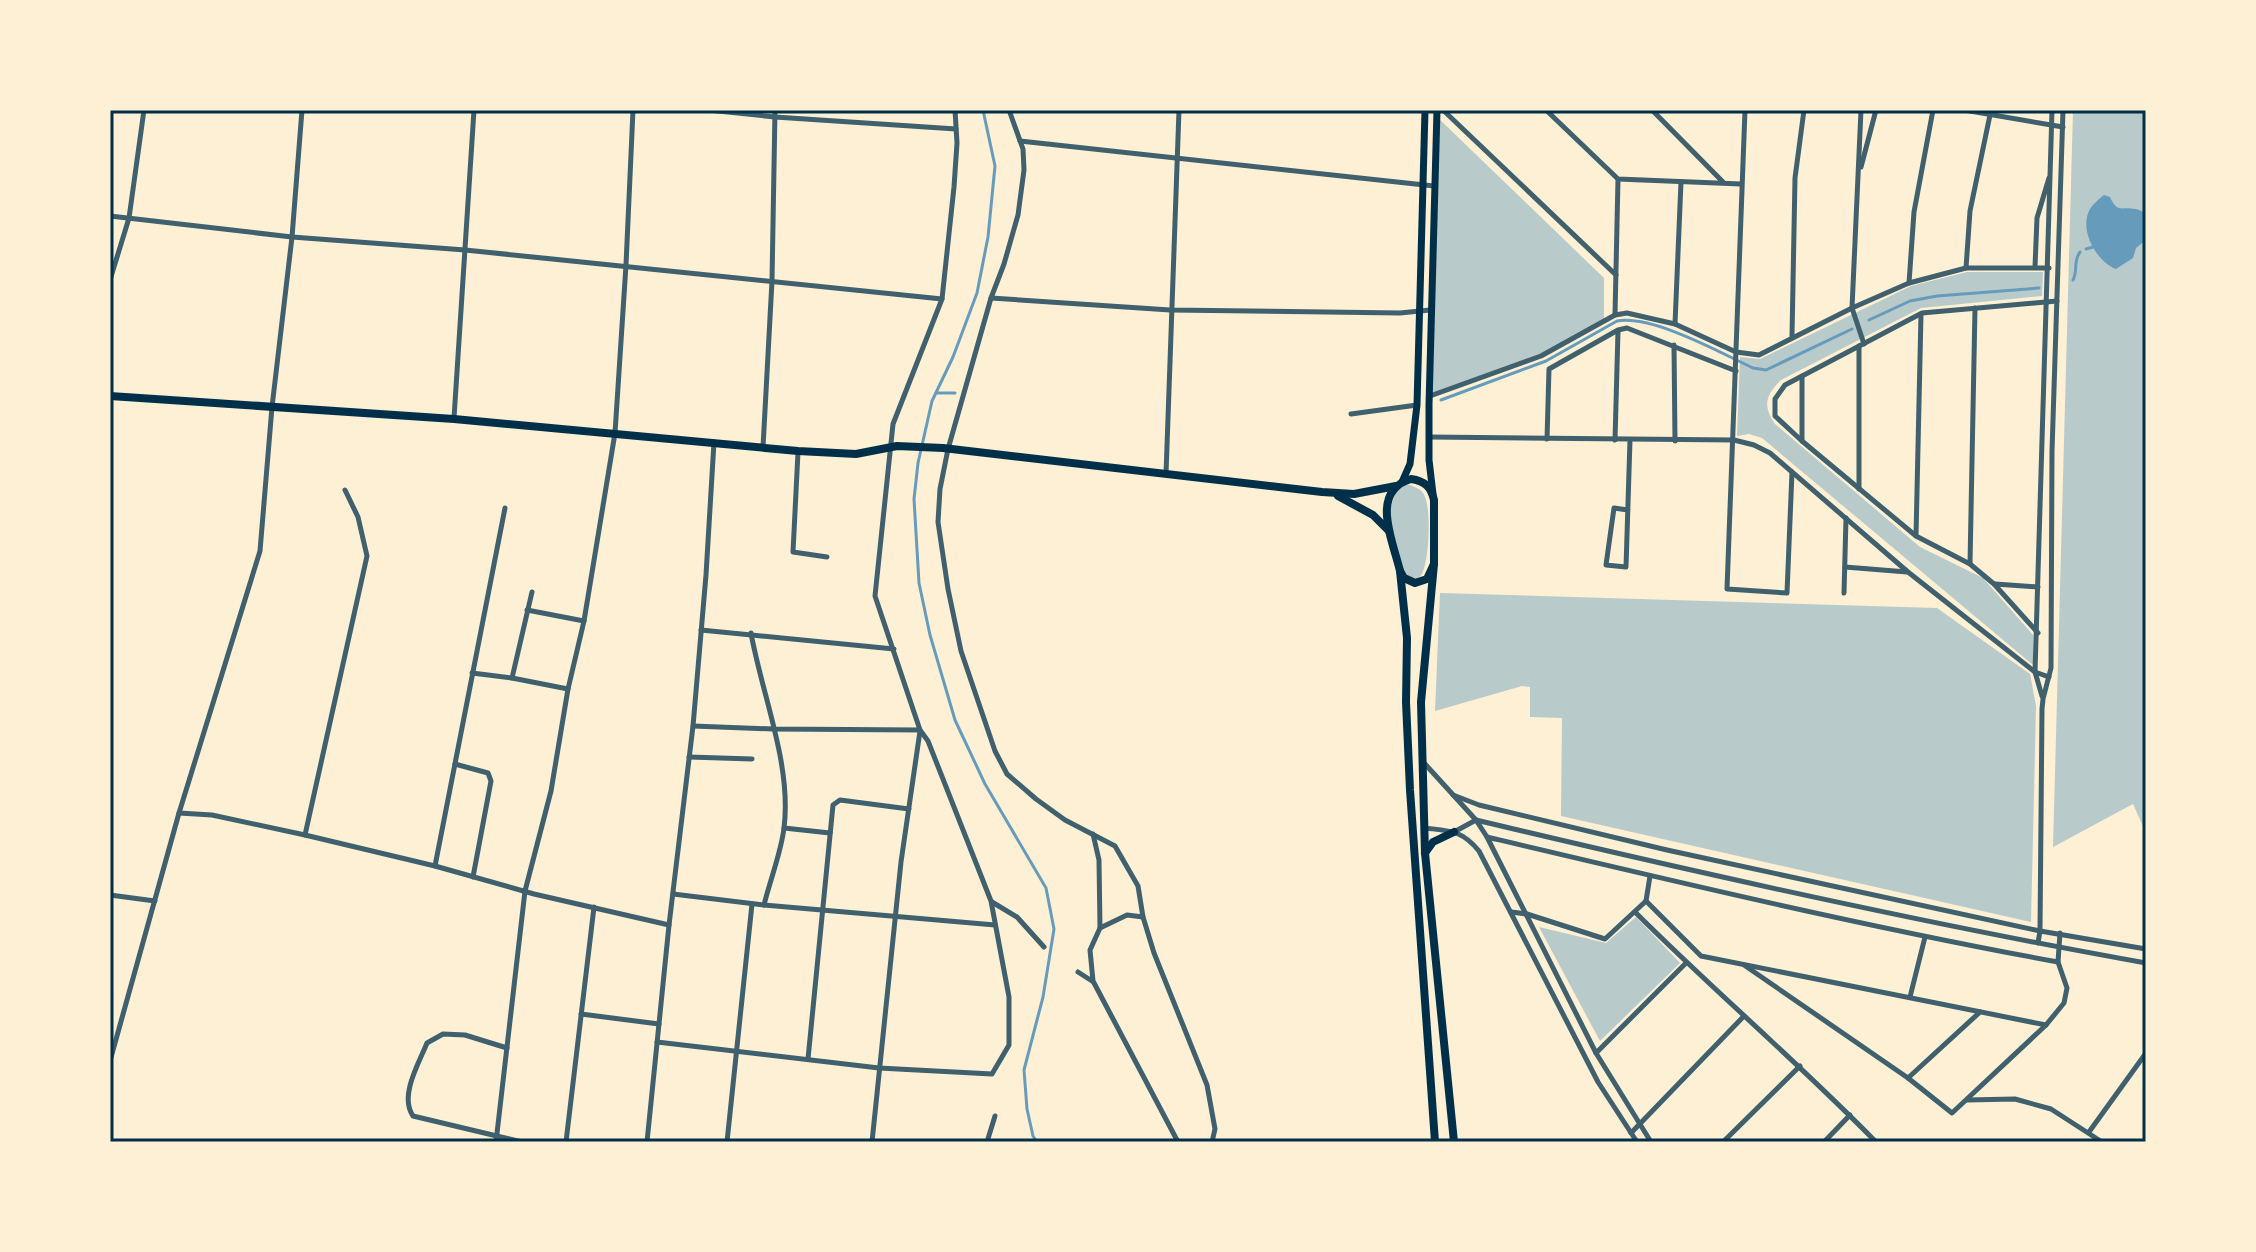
<svg xmlns="http://www.w3.org/2000/svg" width="2256" height="1252" font-family="Quicksand,sans-serif">
  <rect width="100%" height="100%" fill="#fdf0d5"/>
  <g fill="#b9caca">
    <path d="M 2073,110 L 2146,110 L 2146,833 L 2133,804 L 2053,847 Z"/>
    <path d="M 1436,116 L 1604,278 L 1604,322 L 1541,356 L 1429,397 Z"/>
    <path d="M 1967,272 L 2043,272 L 2042,296 L 1921,308 L 1781,380 C 1766,395 1762,405 1775,424 L 1920,547 L 1983,578 L 2033,635 L 2033,665 L 1762,438 L 1749,434 L 1737,436 L 1740,357 L 1760,359 L 1911,286 Z"/>
    <path d="M 1407,484 C 1412,486 1420,488 1423,493 C 1432,505 1429,558 1423,571 C 1421,577 1420,576 1415,580 L 1403,573 L 1389,512 L 1396,491 Z"/>
    <path d="M 1440,593 L 1937,608 L 2030,674 L 2036,706 L 2031,922 L 1561,816 L 1562,718 L 1530,717 L 1530,687 L 1522,686 L 1435,711 Z"/>
    <path d="M 1636,917 L 1680,963 L 1600,1041 L 1539,927 L 1606,943 Z"/>
  </g>
  <path fill="#669bbc" d="M 2104,195 L 2110,197 C 2118,214 2121,206 2135,209 C 2139,209 2142,212 2146,214 L 2146,240 L 2136,248 L 2133,258 L 2116,269 C 2097,262 2078,230 2090,209 C 2093,204 2099,199 2104,195 Z"/>
  <g fill="none" stroke-linecap="round" stroke-linejoin="round">
    <g stroke="#669bbc" stroke-width="3">
      <path d="M 983,110 L 995,166 L 988,237 L 977,293 L 953,357 L 932,401 L 918,463 L 914,499 L 919,583 L 930,635 L 955,720 L 985,784 L 1046,888 L 1054,929 L 1043,997 L 1024,1070 L 1027,1109 L 1033,1136 L 1037,1142"/>
      <path d="M 2086,249 L 2093,247"/>
      <path d="M 2073,280 C 2078,271 2073,261 2080,252"/>
      <path d="M 1869,320 L 1910,301 L 1937,296 L 2039,288"/>
      <path d="M 936,393 L 955,393"/>
      <path d="M 1441,400 L 1546,361 L 1617,321 C 1653,315 1719,352 1753,368 L 1766,370 L 1852,329"/>
    </g>
    <g stroke="#3f606c" stroke-width="5">
      <path d="M 708,110 L 775,117 L 956,129"/>
      <path d="M 1009,110 L 1023,149 L 1024,170 L 1018,215 L 1004,264 L 991,298 L 948,449 L 940,489 L 938,522 L 948,589 L 961,651 L 995,751 L 1007,774 L 1036,799 L 1065,820 L 1115,846 L 1138,886 L 1143,917 L 1154,953 L 1207,1085 L 1215,1129 L 1212,1142"/>
      <path d="M 1443,110 L 1616,275"/>
      <path d="M 1546,110 L 1618,179 L 1741,184"/>
      <path d="M 1652,110 L 1723,182"/>
      <path d="M 1745,110 L 1727,589 L 1787,593 L 1792,472"/>
      <path d="M 1861,110 L 1852,308 L 1864,344"/>
      <path d="M 1964,110 L 2063,127"/>
      <path d="M 1020,141 L 1434,186"/>
      <path d="M 1861,167 L 1876,110"/>
      <path d="M 110,216 L 292,237 L 465,250 L 942,299"/>
      <path d="M 2035,267 L 2037,218 L 2049,178"/>
      <path d="M 1966,268 L 1970,211 L 1990,115"/>
      <path d="M 110,280 L 129,218 L 144,110"/>
      <path d="M 1909,283 L 1914,212 L 1933,110"/>
      <path d="M 991,298 L 1170,310 L 1400,313 L 1430,310"/>
      <path d="M 1615,315 L 1618,179"/>
      <path d="M 1675,324 L 1681,182"/>
      <path d="M 1792,336 L 1795,178 L 1804,110"/>
      <path d="M 1674,345 L 1675,441"/>
      <path d="M 1859,346 L 1859,489"/>
      <path d="M 1802,376 L 1802,441"/>
      <path d="M 1430,396 L 1541,356 L 1615,315 L 1627,313 L 1675,324 L 1736,352 L 1759,355 L 1852,308 L 1909,283 L 1966,268 L 2049,268"/>
      <path d="M 1351,414 L 1417,405"/>
      <path d="M 454,418 L 474,110"/>
      <path d="M 1429,437 L 1734,440 L 1754,445 L 1770,453 L 1908,572 L 2035,672 L 2049,677"/>
      <path d="M 1547,439 L 1549,369 L 1618,330 L 1627,328 L 1736,371"/>
      <path d="M 1615,440 L 1618,331"/>
      <path d="M 763,447 L 772,281 L 775,110"/>
      <path d="M 798,452 L 793,552 L 827,557"/>
      <path d="M 1166,474 L 1179,110"/>
      <path d="M 1628,510 L 1614,508 L 1606,565 L 1626,567 L 1630,440"/>
      <path d="M 1916,536 L 1921,314"/>
      <path d="M 1970,564 L 1975,308"/>
      <path d="M 1845,567 L 1907,572"/>
      <path d="M 1995,584 L 2038,587"/>
      <path d="M 1844,593 L 1846,518"/>
      <path d="M 527,610 L 584,621"/>
      <path d="M 701,630 L 894,649"/>
      <path d="M 751,633 C 762,695 792,765 784,828 C 781,853 770,880 764,905"/>
      <path d="M 2038,633 L 1994,584 L 1970,564 L 1916,536 L 1802,441 L 1775,416 L 1775,399 L 1785,385 L 1922,313 L 2057,301"/>
      <path d="M 472,673 L 512,678 L 568,689"/>
      <path d="M 512,678 L 532,592"/>
      <path d="M 2042,696 L 2035,672 L 2052,110"/>
      <path d="M 693,726 L 773,729 L 920,730"/>
      <path d="M 689,757 L 752,759"/>
      <path d="M 455,764 L 488,773 L 491,781 L 473,877"/>
      <path d="M 1425,764 L 1476,820 L 1487,837 L 1596,1053 L 1651,1142"/>
      <path d="M 1453,795 L 1479,805 L 1667,850 L 2040,931 L 2146,949"/>
      <path d="M 179,813 L 212,815 L 305,835 L 435,866 L 534,894 L 669,925"/>
      <path d="M 784,828 L 830,833"/>
      <path d="M 1425,828 C 1450,831 1462,830 1479,851 L 1598,1082 L 1637,1142"/>
      <path d="M 1454,832 L 1476,820 C 1698,873 1921,923 2146,963"/>
      <path d="M 1093,834 L 1099,860 L 1100,928"/>
      <path d="M 305,835 L 367,556 L 358,517 L 345,490"/>
      <path d="M 1487,837 C 1677,882 1866,927 2058,962"/>
      <path d="M 435,866 L 505,508"/>
      <path d="M 673,894 L 764,905 L 995,925"/>
      <path d="M 110,895 L 155,901"/>
      <path d="M 1646,901 L 1701,956 L 2046,1025"/>
      <path d="M 1646,901 L 1650,876"/>
      <path d="M 992,902 L 1017,917 L 1044,947"/>
      <path d="M 1511,912 L 1527,914 L 1605,939 L 1646,901"/>
      <path d="M 1635,912 C 1713,990 1798,1062 1876,1142"/>
      <path d="M 1143,917 L 1127,915 L 1100,928 L 1090,950 L 1093,981 L 1178,1142"/>
      <path d="M 2038,943 L 2040,931 L 2042,709 L 2043,699 L 2051,668 L 2052,451 L 2063,110"/>
      <path d="M 1744,965 L 1908,1078 L 1952,1113 L 2046,1025 L 2064,1003 L 2067,988 L 2058,962 L 2060,933"/>
      <path d="M 1078,972 L 1092,981"/>
      <path d="M 1910,997 L 1925,937"/>
      <path d="M 581,1014 L 659,1024"/>
      <path d="M 657,1042 L 879,1068 L 992,1074 L 1009,1045 L 1009,997 L 991,901 L 928,741 L 920,730 L 875,596 L 893,424 L 942,299 L 954,187 L 957,143 L 955,110"/>
      <path d="M 507,1048 L 465,1035 L 443,1034 L 427,1043 C 419,1063 399,1096 413,1116 L 522,1142"/>
      <path d="M 1596,1053 L 1686,963"/>
      <path d="M 808,1059 L 833,805 L 840,800 L 909,809"/>
      <path d="M 110,1061 L 179,813 L 260,551 L 272,407 L 292,237 L 302,110"/>
      <path d="M 1908,1078 L 1980,1012"/>
      <path d="M 1967,1100 L 2015,1099 L 2051,1109 L 2102,1142"/>
      <path d="M 2089,1132 L 2146,1053"/>
      <path d="M 1631,1133 L 1744,1016"/>
      <path d="M 496,1142 L 525,891 L 551,791 L 568,689 L 584,621 L 615,433 L 626,265 L 633,110"/>
      <path d="M 566,1142 L 594,907"/>
      <path d="M 647,1142 L 669,925 L 693,726 L 706,575 L 714,442"/>
      <path d="M 727,1142 L 752,904"/>
      <path d="M 872,1142 L 901,862 L 920,731"/>
      <path d="M 987,1142 L 995,1116"/>
      <path d="M 1723,1142 L 1800,1066"/>
      <path d="M 1824,1142 L 1850,1115"/>
    </g>
    <g stroke="#003049" stroke-width="7">
      <path d="M 1402,482 L 1410,464 L 1417,405 L 1425,110"/>
      <path d="M 1433,494 L 1429,460 L 1429,405 L 1437,110"/>
    </g>
    <g stroke="#003049" stroke-width="8">
      <path d="M 110,396 L 454,419 L 798,451 L 856,454 L 897,446 L 943,448 L 1322,492 L 1354,494 L 1396,486"/>
      <path d="M 1411,479 C 1425,481 1431,487 1434,500 L 1434,564 L 1427,579 L 1415,583 L 1404,578 L 1400,571 C 1393,541 1369,491 1411,479 Z"/>
      <path d="M 1338,496 L 1373,515 L 1389,531"/>
      <path d="M 1434,564 L 1421,702 L 1425,853 L 1454,1142"/>
      <path d="M 1400,571 L 1407,638 L 1406,702 L 1410,790 L 1435,1142"/>
      <path d="M 1425,853 L 1433,842 L 1454,832"/>
    </g>
  </g>
  <rect width="2256" height="1252" fill="none" stroke="#fdf0d5" stroke-width="224"/>
  <rect x="112" y="112" width="2032" height="1028" fill="none" stroke="#003049" stroke-width="3"/>
</svg>
